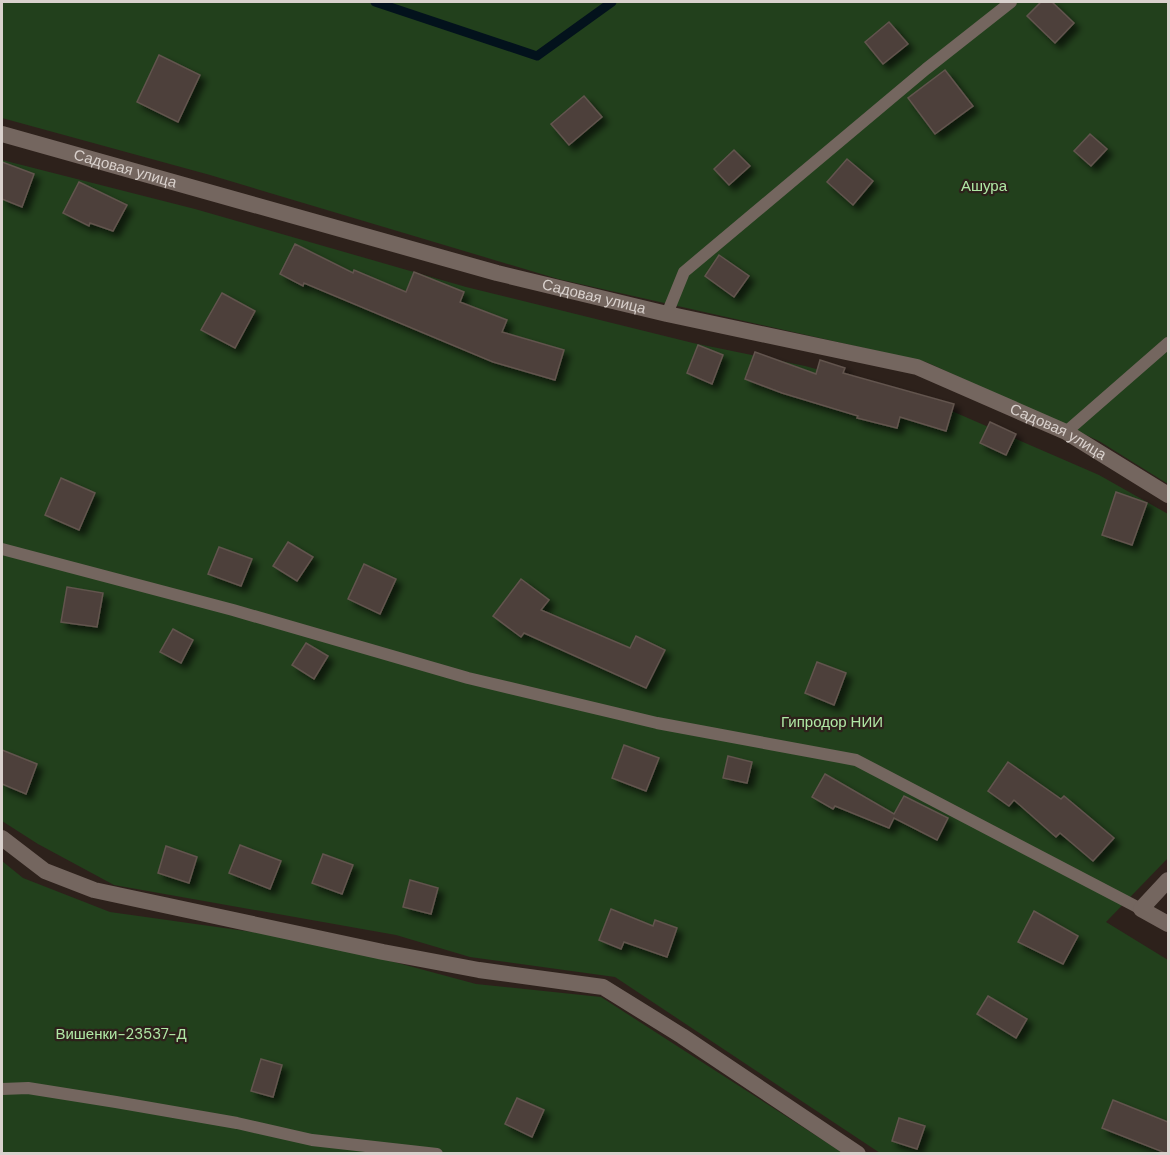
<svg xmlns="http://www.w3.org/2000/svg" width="1170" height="1155" font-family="'DM Sans',sans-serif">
  <defs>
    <filter id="shadow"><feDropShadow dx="5.5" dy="5.5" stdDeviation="3" flood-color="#0009"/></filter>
  </defs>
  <rect width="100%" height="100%" fill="#2d211b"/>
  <g fill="#22401c">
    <path d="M 2,2 L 1168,2 L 1168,484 L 1099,441 L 926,362 L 558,279 L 210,175 L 2,118 Z"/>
    <path d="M 2,160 L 195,209 L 466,287 L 693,343 L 805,366 L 924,399 L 1099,475 L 1168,514 L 1168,858 L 1106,922 L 1168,960 L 1168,1153 L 880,1153 L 615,977 L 470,957 L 396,935 L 114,885 L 38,844 L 2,821 Z"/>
    <path d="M 2,861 L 23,878 L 110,912 L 316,941 L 476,984 L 601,997 L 843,1153 L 2,1153 Z"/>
  </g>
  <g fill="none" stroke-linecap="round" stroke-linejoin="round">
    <path stroke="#03121c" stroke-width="9" d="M 375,2 L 537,56 L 612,2"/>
  </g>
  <g fill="#4d403a" stroke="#62544e" stroke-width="1.5" filter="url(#shadow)">
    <path d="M 1041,2 L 1052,2 L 1074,23 L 1055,43 L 1027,16 Z"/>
    <path d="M 889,22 L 908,44 L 883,64 L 865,42 Z"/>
    <path d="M 159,55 L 200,75 L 178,122 L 137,102 Z"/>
    <path d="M 945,70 L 973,106 L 935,134 L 908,98 Z"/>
    <path d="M 584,96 L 602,117 L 569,145 L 551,124 Z"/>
    <path d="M 1090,134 L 1107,149 L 1091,166 L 1074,151 Z"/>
    <path d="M 734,150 L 750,166 L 729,185 L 714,169 Z"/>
    <path d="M 847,159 L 873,181 L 853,205 L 827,182 Z"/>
    <path d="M 2,162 L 34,174 L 22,207 L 2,199 Z"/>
    <path d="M 79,182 L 127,205 L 113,231 L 90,223 L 89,226 L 63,213 Z"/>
    <path d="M 295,244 L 353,273 L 354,270 L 406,292 L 414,272 L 464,292 L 460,302 L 507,320 L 502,332 L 564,350 L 555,380 L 493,362 L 304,283 L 303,286 L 280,274 Z"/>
    <path d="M 719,255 L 749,276 L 734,297 L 705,276 Z"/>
    <path d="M 222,293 L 255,311 L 235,348 L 201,330 Z"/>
    <path d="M 698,345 L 723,355 L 712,384 L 687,373 Z"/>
    <path d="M 755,352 L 816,374 L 820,360 L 845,368 L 843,373 L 954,404 L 946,431 L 900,417 L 897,428 L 857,418 L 858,416 L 782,393 L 745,379 Z"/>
    <path d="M 990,422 L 1016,434 L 1006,455 L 980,443 Z"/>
    <path d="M 61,478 L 95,493 L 79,530 L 45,515 Z"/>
    <path d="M 1116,492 L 1147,503 L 1132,545 L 1102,535 Z"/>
    <path d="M 288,542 L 313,557 L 297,581 L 273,566 Z"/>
    <path d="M 219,547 L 252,559 L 241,586 L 208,574 Z"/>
    <path d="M 364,564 L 396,579 L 380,614 L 348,599 Z"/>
    <path d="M 521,579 L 549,600 L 541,610 L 630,648 L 636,636 L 665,650 L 646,688 L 524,633 L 521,637 L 493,616 Z"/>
    <path d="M 67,587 L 103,593 L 97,627 L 61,622 Z"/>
    <path d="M 173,629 L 193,640 L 181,663 L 160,652 Z"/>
    <path d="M 306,643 L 328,656 L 314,679 L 292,665 Z"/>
    <path d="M 817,662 L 846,673 L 834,705 L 805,693 Z"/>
    <path d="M 624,745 L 659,758 L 646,791 L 612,778 Z"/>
    <path d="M 2,750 L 37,764 L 26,794 L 2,784 Z"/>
    <path d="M 728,756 L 752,762 L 747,783 L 723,778 Z"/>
    <path d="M 1008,762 L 1061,799 L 1064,796 L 1114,838 L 1093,861 L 1060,833 L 1056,837 L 1014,800 L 1009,806 L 988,791 Z"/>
    <path d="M 825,774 L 894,814 L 904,796 L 948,818 L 937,840 L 894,818 L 889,828 L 835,806 L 833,809 L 812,797 Z"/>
    <path d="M 240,845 L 281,861 L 270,889 L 229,873 Z"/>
    <path d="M 166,846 L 197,857 L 189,883 L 158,873 Z"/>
    <path d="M 323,854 L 353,865 L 342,894 L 312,883 Z"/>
    <path d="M 410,880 L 438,888 L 431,914 L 403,907 Z"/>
    <path d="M 611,909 L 653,926 L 655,920 L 677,928 L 667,957 L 624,942 L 621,949 L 599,940 Z"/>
    <path d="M 1034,911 L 1078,936 L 1063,964 L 1018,942 Z"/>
    <path d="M 988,996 L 1027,1019 L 1016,1038 L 977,1014 Z"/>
    <path d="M 261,1059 L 282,1065 L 273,1097 L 251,1091 Z"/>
    <path d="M 517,1098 L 544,1110 L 532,1137 L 505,1124 Z"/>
    <path d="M 1113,1100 L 1168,1122 L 1168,1154 L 1102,1128 Z"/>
    <path d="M 899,1118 L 925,1126 L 917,1149 L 892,1141 Z"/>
  </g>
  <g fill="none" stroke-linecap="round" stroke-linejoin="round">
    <g stroke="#74665f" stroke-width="12">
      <path d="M 667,314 L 684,272 L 926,69 L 1011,2"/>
      <path d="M 1066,432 L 1168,343"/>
      <path d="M 2,549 L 233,610 L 468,678 L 657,723 L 856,760 L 1141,909"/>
      <path d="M 2,1089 L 28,1088 L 116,1102 L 237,1123 L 312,1140 L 437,1154"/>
    </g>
    <g stroke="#74665f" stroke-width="16">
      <path id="s1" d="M 2,134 L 497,273 L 667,314 L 917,367 L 1066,432 L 1168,495"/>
      <path d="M 2,838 L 45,871 L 94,890 L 383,952 L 479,970 L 603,987 L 682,1036 L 858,1154"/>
      <path d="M 1168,880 L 1141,909 L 1168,924"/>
    </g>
  </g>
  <g text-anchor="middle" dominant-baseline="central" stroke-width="4.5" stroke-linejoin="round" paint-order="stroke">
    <g font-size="15" fill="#d9d1cd" stroke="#2d211b">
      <text stroke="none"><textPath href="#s1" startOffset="128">Садовая улица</textPath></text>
      <text stroke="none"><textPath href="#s1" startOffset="614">Садовая улица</textPath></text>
      <text stroke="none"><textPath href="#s1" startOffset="1100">Садовая улица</textPath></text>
    </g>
    <g font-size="15" fill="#b0e8a5" stroke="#2d211b">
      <text x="984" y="186">Ашура</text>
      <text x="832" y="722">Гипродор НИИ</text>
      <text x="121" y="1034">Вишенки-23537-Д</text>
    </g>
  </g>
  <rect width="1170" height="1155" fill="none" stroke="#d9d1cd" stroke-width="6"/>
</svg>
